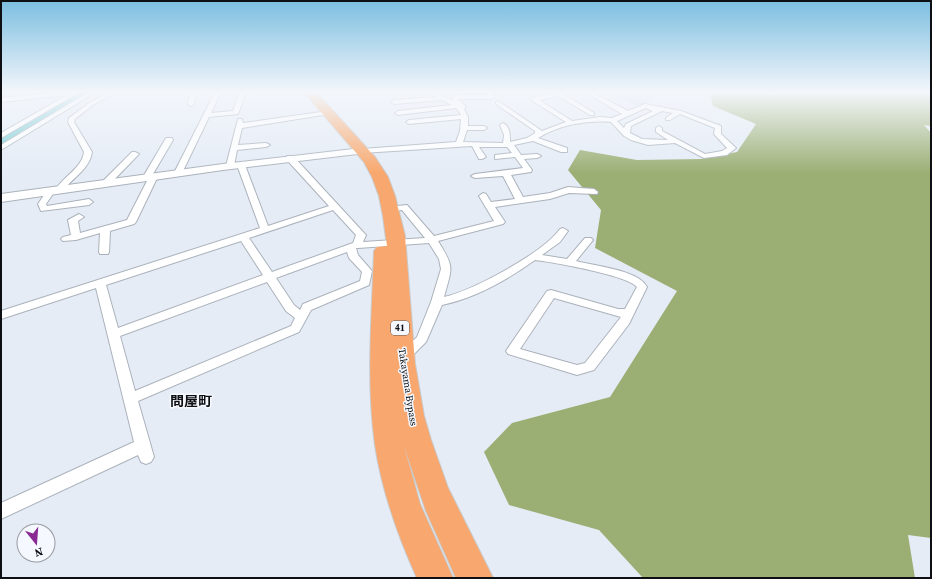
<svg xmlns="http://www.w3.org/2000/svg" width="932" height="579" font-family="'Source Serif 4','Noto Sans JP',serif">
  <rect width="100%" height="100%" fill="#e5ecf6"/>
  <path fill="#d2dcec" d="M 607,92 L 663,92 L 658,94 L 640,107 Z"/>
  <path fill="#9baf74" d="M 710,92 L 761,92 L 775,95 L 779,92 L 931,92 L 931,126 L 924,125 L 931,133 L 931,538 L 908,535 L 915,578 L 643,578 L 599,530 L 509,505 L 484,452 L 512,423 L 610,397 L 677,291 L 595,248 L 601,210 L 568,170 L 580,150 L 637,160 L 701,159 L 737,152 L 756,124 L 713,106 Z"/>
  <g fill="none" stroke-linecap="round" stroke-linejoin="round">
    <path fill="#79ced4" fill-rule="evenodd" d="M 79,92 L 91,92 L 5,145 L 1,146 L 1,137 Z"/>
    <defs>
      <g id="street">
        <path d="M 64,92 L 80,92 L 1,138 L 1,133 L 67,95 L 1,102 L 1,98 Z"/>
        <path d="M 89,92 L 96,92 L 1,150 L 1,145 Z"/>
        <path d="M 109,92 L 116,92 L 93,105 L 75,119 L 74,122 L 92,152 C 90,169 72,178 63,191 L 57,191 L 56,189 C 64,176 82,168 84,152 L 68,122 L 69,118 L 89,103 Z"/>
        <path d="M 190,92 L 196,92 L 194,104 L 191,106 L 188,104 Z"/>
        <path d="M 215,92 L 221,92 L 211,113 L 233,111 L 240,92 L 246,92 L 238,114 L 209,117 L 182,173 L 178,175 L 175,175 L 174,173 Z"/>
        <path d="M 438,92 L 444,92 L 442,95 L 453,101 L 453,98 L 457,95 L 488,95 L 487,92 L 493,92 L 495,97 L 492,99 L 458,99 L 466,107 L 464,109 L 468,117 L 468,126 L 484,126 L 487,128 L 484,130 L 467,130 L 463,142 L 503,143 L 504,135 L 500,125 L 503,123 C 510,126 510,135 510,142 L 527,138 L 535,133 L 535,131 L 496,104 L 496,102 L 498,101 L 542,131 L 566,122 L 531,100 L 531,98 L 559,92 L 575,92 L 565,95 L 594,113 L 594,115 L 590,115 L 558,96 L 539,100 L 572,121 L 600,117 L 612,118 L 622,114 L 585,92 L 592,92 L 628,111 L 645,104 L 681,111 L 721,126 L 721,134 L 736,148 L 727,155 L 704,158 L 675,143 L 648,145 L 631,140 L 624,136 L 611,122 C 587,120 559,125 538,138 L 567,148 L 567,152 L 561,152 L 533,141 L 514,145 L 521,155 L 537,154 L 541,156 L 537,158 L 524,159 L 532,170 L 531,172 L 511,175 L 523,197 L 550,193 L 568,187 L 594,189 L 598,192 L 597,194 L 569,193 L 550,199 L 495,207 L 505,222 L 503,224 L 438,241 C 455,268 452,267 444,297 C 472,291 543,253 560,229 L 563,228 L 568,231 L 560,242 L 542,255 L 567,259 L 585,238 L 591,238 L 593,240 L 576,261 C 594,266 639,270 647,287 L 629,324 L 594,370 L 577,375 L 508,354 L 506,351 L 547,291 L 551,290 L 618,309 L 625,309 L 637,287 C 627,275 552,262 535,260 C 507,280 475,298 442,305 L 426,342 L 408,360 L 403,362 L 398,360 L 397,357 L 417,337 L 431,302 L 441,269 L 439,259 L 429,243 L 358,248 L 356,248 L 358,255 L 372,271 L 369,285 L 311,310 L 299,332 L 138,401 L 154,457 L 151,462 L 146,464 L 141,462 L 138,455 L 1,519 L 1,503 L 134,442 L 96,288 L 1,319 L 1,311 L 260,228 L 237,165 L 241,163 L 245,165 L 268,226 L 329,206 L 287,160 L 287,156 L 293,156 L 364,233 L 366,235 L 363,242 L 425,238 L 402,210 L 387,211 L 386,209 L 387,207 L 407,205 L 434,236 L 494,221 L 479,196 L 483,193 L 486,194 L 491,202 L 515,199 L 503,176 L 475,178 L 471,176 L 475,174 L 523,168 L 515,157 L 495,159 L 495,155 L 512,153 L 507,147 L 479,147 L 486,157 L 482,159 L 479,159 L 472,146 L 362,153 L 358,151 L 362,149 L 456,142 L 460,131 L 461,119 L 409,124 L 406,122 L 409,120 L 461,115 L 456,108 L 398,115 L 395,113 L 398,111 L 452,105 L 442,100 L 394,104 L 391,102 L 394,100 L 436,97 ZM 646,108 L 653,111 L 626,124 L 624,128 L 617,121 ZM 662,111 L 673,113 L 666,118 L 666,120 L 670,120 L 680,114 L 715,128 L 714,134 L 727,148 L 722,151 L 705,154 L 662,131 L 662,128 L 659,126 L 656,128 L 656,132 L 668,140 L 642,139 L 630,133 L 631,126 ZM 333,210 L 356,235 L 353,243 L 272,272 L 249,238 ZM 241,241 L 263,275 L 118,328 L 106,285 ZM 347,252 L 349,258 L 362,272 L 360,281 L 303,304 L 300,310 L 294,305 L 276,278 ZM 267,282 L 286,311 L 295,318 L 291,326 L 135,391 L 120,336 ZM 554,298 L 621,317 L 585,363 L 577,365 L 520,349 Z"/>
        <path d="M 321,112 L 323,113 L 323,115 L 242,128 L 238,145 L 266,143 L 270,145 L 266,147 L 237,150 L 234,166 L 230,168 L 226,166 L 238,119 L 242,119 L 243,123 Z"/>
        <path d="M 166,138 L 172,138 L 173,140 L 153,174 L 158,176 L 136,222 L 134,224 L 110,231 L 109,252 L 108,254 L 100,254 L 99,252 L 100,233 L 76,240 L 63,241 L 61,239 L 63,237 L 71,235 L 68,220 L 79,214 L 84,217 L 78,221 L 80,233 L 127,220 L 148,179 L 143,177 Z"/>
        <path d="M 132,152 L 135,152 L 139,154 L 110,184 L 104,184 L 103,182 L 104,180 Z"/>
        <path d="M 51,188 L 55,191 L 46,204 L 47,206 L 89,199 L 93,202 L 89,205 L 41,211 L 38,204 L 48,189 Z"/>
      </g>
      <path id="secondary" d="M 362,148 L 367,151 L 366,153 L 223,170 L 1,202 L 1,194 L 223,164 Z"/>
      <path id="highway" d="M 304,92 L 316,92 L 375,157 L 388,177 L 395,196 L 405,236 L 415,364 L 424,416 L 431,440 L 448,488 L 493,578 L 456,578 L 426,511 L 404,446 L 420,504 L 453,578 L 417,578 C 398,536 382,491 375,445 C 366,381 372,316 374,251 L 377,247 L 387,246 L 383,216 L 379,196 L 372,177 L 364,162 Z"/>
    </defs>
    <use href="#street" stroke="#abb2bb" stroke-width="2"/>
    <use href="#secondary" stroke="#abb2bb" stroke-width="2"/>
    <use href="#highway" stroke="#cacacb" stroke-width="2"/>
    <use href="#street" fill="#fff" fill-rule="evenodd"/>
    <use href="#secondary" fill="#fff" fill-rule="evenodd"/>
    <use href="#highway" fill="#f8a86e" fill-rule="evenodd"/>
  </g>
  <linearGradient id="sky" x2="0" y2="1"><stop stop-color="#7bbee0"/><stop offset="0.53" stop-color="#f3f6fb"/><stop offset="1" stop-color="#f3f6fb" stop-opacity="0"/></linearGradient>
  <rect width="932" height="173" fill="url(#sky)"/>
  <g text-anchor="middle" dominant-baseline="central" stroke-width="3" stroke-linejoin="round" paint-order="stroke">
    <rect fill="#f5f9ff" stroke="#535559" stroke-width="1" x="391" y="321" width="18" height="14" rx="3"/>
    <g font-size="9" font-weight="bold" fill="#0d0f12">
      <text x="400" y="328">41</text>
    </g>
    <g font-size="10" fill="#0d0f12" stroke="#f5f9ff">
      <text transform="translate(408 387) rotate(81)">Takayama Bypass</text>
    </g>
    <g font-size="14" font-weight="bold" fill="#0d0f12" stroke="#f5f9ff">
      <text x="191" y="401">問屋町</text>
    </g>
  </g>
  <rect width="932" height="579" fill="none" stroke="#0d0f12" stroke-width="4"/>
  <g transform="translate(36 543) rotate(163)"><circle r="19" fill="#f5f9ff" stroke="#989ba0"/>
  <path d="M0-3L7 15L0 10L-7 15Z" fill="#892992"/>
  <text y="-6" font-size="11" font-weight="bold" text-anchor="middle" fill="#0d0f12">N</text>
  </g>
</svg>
